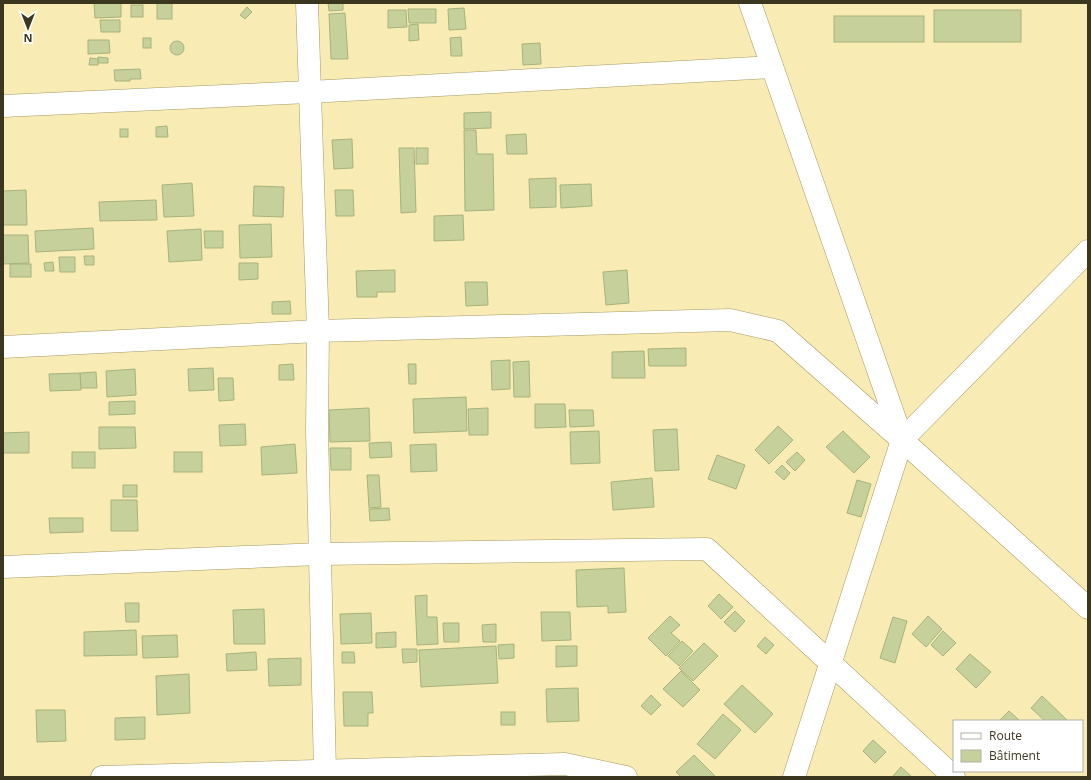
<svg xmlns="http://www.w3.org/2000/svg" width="1091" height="780" font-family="'Open Sans',sans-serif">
  <rect width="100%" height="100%" fill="#f8ecb4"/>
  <g fill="#c5d09a" stroke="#a7b27c">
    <path d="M 94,3 L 121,3 L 121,17 L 95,18 Z"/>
    <rect x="157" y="3" width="15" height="16"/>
    <path d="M 328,3 L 343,3 L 343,10 L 329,11 Z"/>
    <rect x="131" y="5" width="12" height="12"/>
    <path d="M 247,7 L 252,12 L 245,19 L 240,15 Z"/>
    <path d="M 464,8 L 466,29 L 449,30 L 448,9 Z"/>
    <path d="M 408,9 L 436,9 L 436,23 L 409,23 Z"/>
    <path d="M 388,10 L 406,10 L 407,27 L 388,28 Z"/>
    <rect x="934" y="10" width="87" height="32"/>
    <path d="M 345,13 L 348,59 L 331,59 L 329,14 Z"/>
    <rect x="834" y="16" width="90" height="26"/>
    <path d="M 100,20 L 120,20 L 120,32 L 101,32 Z"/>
    <path d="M 418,24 L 419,40 L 409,41 L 409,25 Z"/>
    <path d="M 461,37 L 462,56 L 451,56 L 450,38 Z"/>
    <rect x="143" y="38" width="8" height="10"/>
    <path d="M 88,40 L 109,40 L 110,53 L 88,54 Z"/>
    <circle cx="177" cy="48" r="7"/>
    <path d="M 540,43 L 541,64 L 523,65 L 522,44 Z"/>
    <path d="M 98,57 L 108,58 L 108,63 L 98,63 Z"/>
    <path d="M 90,58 L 98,59 L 98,65 L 89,65 Z"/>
    <path d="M 140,69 L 141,79 L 130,79 L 130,81 L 115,81 L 114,70 Z"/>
    <path d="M 491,112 L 491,128 L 464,129 L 464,113 Z"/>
    <path d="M 167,126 L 168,137 L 156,137 L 156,127 Z"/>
    <rect x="120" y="129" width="8" height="8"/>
    <path d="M 464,130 L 476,130 L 477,154 L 493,154 L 494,210 L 465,211 Z"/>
    <path d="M 526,134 L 527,154 L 507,154 L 506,135 Z"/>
    <path d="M 352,139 L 353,168 L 334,169 L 332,140 Z"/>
    <path d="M 399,148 L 414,148 L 416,212 L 401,213 Z"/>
    <rect x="416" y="148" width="12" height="16"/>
    <path d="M 556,178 L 556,207 L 530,208 L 529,179 Z"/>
    <path d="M 192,183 L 194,216 L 164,217 L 162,185 Z"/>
    <path d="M 591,184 L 592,206 L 561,208 L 560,185 Z"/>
    <path d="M 254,186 L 284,187 L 283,217 L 253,216 Z"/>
    <path d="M 26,190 L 27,225 L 3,225 L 3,191 Z"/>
    <path d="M 335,190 L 353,190 L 354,216 L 336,216 Z"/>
    <path d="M 156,200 L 157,220 L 100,221 L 99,202 Z"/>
    <path d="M 463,215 L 464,240 L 434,241 L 434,216 Z"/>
    <path d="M 271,224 L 272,257 L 240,258 L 239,225 Z"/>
    <path d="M 93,228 L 94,249 L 36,252 L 35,231 Z"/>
    <path d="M 201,229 L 202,260 L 169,262 L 167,231 Z"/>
    <path d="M 204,231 L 223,231 L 223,248 L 205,248 Z"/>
    <path d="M 3,235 L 28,235 L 29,263 L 3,264 Z"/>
    <path d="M 84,256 L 94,256 L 94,265 L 85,265 Z"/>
    <path d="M 59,257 L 75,257 L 75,272 L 60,272 Z"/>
    <path d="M 53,262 L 54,271 L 45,271 L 44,263 Z"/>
    <path d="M 239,263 L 258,263 L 258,279 L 239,280 Z"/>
    <rect x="10" y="264" width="21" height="13"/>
    <path d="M 395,270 L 395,292 L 377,292 L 377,297 L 357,297 L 356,271 Z"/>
    <path d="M 627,270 L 629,303 L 606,305 L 603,272 Z"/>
    <path d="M 465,282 L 487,282 L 488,305 L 466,306 Z"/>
    <path d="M 290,301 L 291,314 L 272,314 L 272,302 Z"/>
    <path d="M 686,348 L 686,366 L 649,366 L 648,349 Z"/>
    <path d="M 644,351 L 645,378 L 612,378 L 612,352 Z"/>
    <path d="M 510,360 L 510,389 L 492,390 L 491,361 Z"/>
    <path d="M 529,361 L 530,397 L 514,397 L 513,362 Z"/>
    <path d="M 293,364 L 294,380 L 279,380 L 279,365 Z"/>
    <path d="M 408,364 L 416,364 L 416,384 L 409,384 Z"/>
    <path d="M 213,368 L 214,390 L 189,391 L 188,369 Z"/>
    <path d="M 135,369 L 136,395 L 107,397 L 106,371 Z"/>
    <path d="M 96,372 L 97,388 L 81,388 L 80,373 Z"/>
    <path d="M 80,373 L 81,390 L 50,391 L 49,374 Z"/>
    <path d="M 218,378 L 233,378 L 234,400 L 219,401 Z"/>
    <path d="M 466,397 L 467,431 L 414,433 L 413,399 Z"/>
    <path d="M 135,401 L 135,414 L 109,415 L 109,402 Z"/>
    <path d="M 535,404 L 565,404 L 566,427 L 535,428 Z"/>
    <path d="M 369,408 L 370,441 L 330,442 L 329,410 Z"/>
    <path d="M 488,408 L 488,435 L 469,435 L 468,409 Z"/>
    <path d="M 569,410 L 593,410 L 594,426 L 570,427 Z"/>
    <path d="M 245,424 L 246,445 L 220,446 L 219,425 Z"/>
    <path d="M 778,426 L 793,440 L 769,464 L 755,450 Z"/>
    <path d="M 99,427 L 135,427 L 136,448 L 99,449 Z"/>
    <path d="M 677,429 L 679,470 L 655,471 L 653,430 Z"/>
    <path d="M 599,431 L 600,463 L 571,464 L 570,432 Z"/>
    <path d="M 843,431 L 870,457 L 854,473 L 826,447 Z"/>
    <path d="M 29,432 L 29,453 L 3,453 L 3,433 Z"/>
    <path d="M 391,442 L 392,457 L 370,458 L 369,443 Z"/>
    <path d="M 295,444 L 297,473 L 262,475 L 261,447 Z"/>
    <path d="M 436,444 L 437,471 L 411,472 L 410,445 Z"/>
    <path d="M 330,448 L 351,448 L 351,470 L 331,470 Z"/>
    <rect x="72" y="452" width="23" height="16"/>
    <rect x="174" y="452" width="28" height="20"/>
    <path d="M 797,452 L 805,460 L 795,471 L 786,462 Z"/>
    <path d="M 717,455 L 745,465 L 736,489 L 708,479 Z"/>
    <path d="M 782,465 L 790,473 L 784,480 L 775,472 Z"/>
    <path d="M 367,475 L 379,475 L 381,507 L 369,508 Z"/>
    <path d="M 652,478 L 654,507 L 613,510 L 611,482 Z"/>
    <path d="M 857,480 L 871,484 L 861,517 L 847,513 Z"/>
    <rect x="123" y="485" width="14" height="12"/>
    <path d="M 111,500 L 137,500 L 138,531 L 111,531 Z"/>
    <path d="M 389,508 L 390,520 L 370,521 L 369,509 Z"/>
    <path d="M 49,518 L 83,518 L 83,532 L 50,533 Z"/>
    <path d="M 624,568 L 626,612 L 608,613 L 608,606 L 577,607 L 576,570 Z"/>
    <path d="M 719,594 L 733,607 L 721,619 L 708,606 Z"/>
    <path d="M 427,595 L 427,617 L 437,617 L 438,644 L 417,645 L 415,596 Z"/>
    <path d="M 125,603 L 139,603 L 139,622 L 126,622 Z"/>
    <path d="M 264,609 L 265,644 L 234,644 L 233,610 Z"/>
    <path d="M 735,611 L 745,621 L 735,632 L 724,622 Z"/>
    <path d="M 541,612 L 570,612 L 571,640 L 542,641 Z"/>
    <path d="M 371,613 L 372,643 L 341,644 L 340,614 Z"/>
    <path d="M 670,616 L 680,625 L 671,633 L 680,641 L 666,656 L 648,638 Z"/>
    <path d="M 928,616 L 942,629 L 926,647 L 912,634 Z"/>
    <path d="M 893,617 L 907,621 L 895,663 L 880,658 Z"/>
    <path d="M 443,623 L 459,623 L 459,642 L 444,642 Z"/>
    <path d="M 496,624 L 496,642 L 483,642 L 482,625 Z"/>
    <path d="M 136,630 L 137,655 L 84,656 L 84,632 Z"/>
    <path d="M 943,631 L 956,643 L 943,656 L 931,645 Z"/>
    <path d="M 396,632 L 396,647 L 376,648 L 376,633 Z"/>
    <path d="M 177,635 L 178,657 L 143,658 L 142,636 Z"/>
    <path d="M 765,637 L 774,645 L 766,654 L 757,646 Z"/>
    <path d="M 682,641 L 693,651 L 679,666 L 668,656 Z"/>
    <path d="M 704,643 L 718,656 L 693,681 L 679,668 Z"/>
    <path d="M 514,644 L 514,658 L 499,659 L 498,645 Z"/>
    <path d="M 496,646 L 498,683 L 421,687 L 419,650 Z"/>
    <path d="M 556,646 L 577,646 L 577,666 L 556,667 Z"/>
    <path d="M 402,649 L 417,649 L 417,662 L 403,663 Z"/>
    <path d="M 256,652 L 257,670 L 227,671 L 226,654 Z"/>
    <path d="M 342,652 L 354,652 L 355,663 L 342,663 Z"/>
    <path d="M 970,654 L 991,672 L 976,688 L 956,669 Z"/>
    <path d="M 301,658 L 301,685 L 269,686 L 268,659 Z"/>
    <path d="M 681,671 L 700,690 L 683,707 L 663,689 Z"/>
    <path d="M 189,674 L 190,713 L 157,715 L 156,676 Z"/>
    <path d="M 742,685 L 773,714 L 755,733 L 724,704 Z"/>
    <path d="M 578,688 L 579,721 L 547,722 L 546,689 Z"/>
    <path d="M 343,692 L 372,692 L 373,713 L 368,713 L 368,726 L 344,726 Z"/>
    <path d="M 651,695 L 661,705 L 651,715 L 641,706 Z"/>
    <path d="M 1042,696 L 1068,721 L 1045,721 L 1031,708 Z"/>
    <path d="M 36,710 L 65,710 L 66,741 L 37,742 Z"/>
    <path d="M 1009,711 L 1019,720 L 1017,721 L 999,721 Z"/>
    <rect x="501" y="712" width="14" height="13"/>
    <path d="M 723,714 L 741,730 L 715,759 L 697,744 Z"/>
    <path d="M 145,717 L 145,739 L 115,740 L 115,718 Z"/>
    <path d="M 873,740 L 886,752 L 875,763 L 863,751 Z"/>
    <path d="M 694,755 L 716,777 L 681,777 L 676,772 Z"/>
    <path d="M 901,767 L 912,777 L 892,777 Z"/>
  </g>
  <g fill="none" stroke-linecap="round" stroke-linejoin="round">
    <defs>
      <g id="street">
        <path d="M 307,3 L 318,331 L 317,431 L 325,771"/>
        <path d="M 750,3 L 902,439"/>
        <path d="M 3,106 L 309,92 L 772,67"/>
        <path d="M 3,347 L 318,331 L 730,320 L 778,331 L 902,440 L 1088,608"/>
        <path d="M 3,567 L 320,554 L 707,549 L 954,777"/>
        <path d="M 102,777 L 565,764 L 626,777"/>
        <path d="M 794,777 L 902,440 L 1088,251"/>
      </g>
    </defs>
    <use href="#street" stroke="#a59a65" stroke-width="23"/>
    <use href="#street" stroke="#fff" stroke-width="22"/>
  </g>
  <rect width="1091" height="780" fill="none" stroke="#3b3620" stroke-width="8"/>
  <rect x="953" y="720" width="130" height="52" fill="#ffffff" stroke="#b1afa6"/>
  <rect x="961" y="733" width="20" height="6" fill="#ffffff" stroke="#b1afa6"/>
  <text x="989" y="740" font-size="12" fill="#3b3620">Route</text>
  <rect x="961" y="750" width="20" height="12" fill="#c5d09a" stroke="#b1afa6"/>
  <text x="989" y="760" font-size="12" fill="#3b3620">Bâtiment</text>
  <g transform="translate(28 28) rotate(180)" stroke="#ffffff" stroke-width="3" paint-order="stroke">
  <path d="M0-3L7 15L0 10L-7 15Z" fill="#3b3620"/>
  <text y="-6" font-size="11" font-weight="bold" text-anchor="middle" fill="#3b3620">N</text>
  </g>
</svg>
